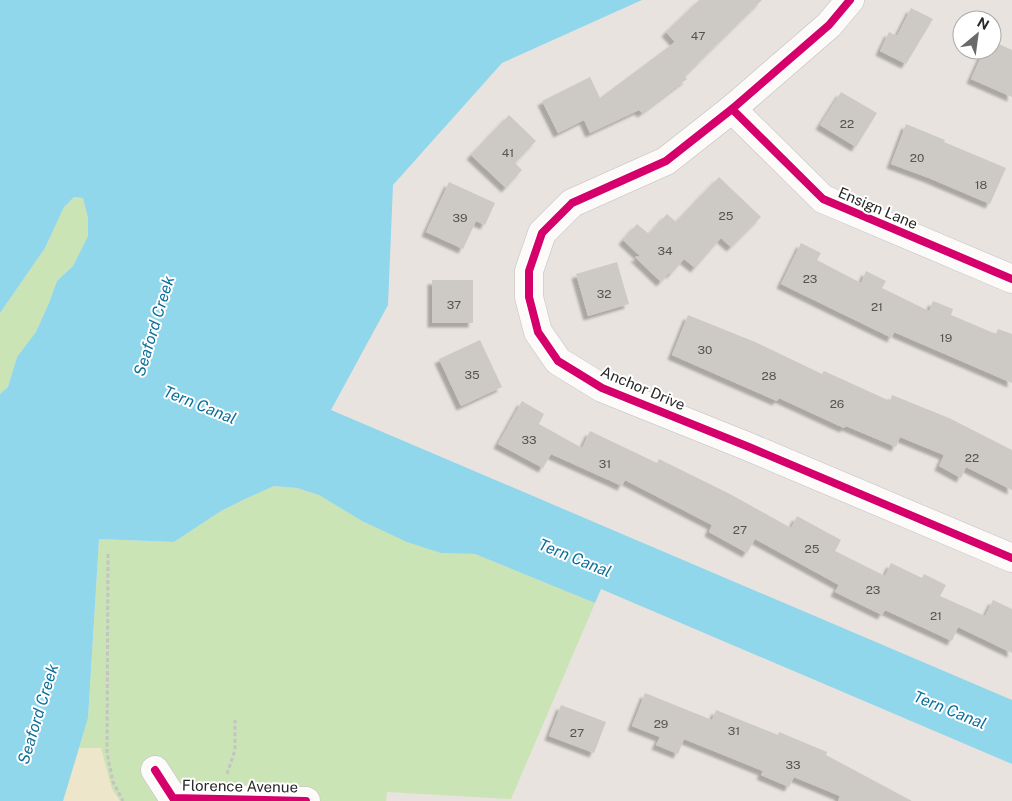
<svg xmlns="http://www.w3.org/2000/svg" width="1012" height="801" font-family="'Public Sans',sans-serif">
  <defs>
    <filter id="shadow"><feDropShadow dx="-4.5" dy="4.5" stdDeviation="1" flood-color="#0004"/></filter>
  </defs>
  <rect width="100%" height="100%" fill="#e8e3de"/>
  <g fill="#cbe4b6">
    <path d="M 74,197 L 83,198 L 88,218 L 88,236 L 73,266 L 57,281 L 49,303 L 36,333 L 17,357 L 8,387 L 0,394 L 0,313 L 45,248 L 64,207 Z"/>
    <path d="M 274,486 L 297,488 L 319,495 L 362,521 L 441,553 L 475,554 L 595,603 L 511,799 L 387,792 L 386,801 L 63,801 L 88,718 L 99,539 L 174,542 L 221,511 L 245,499 Z"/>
  </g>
  <path fill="#eee6cb" d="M 79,748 L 101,748 L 112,789 L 120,801 L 63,801 Z"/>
  <path fill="#90d7eb" d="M 0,0 L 642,0 L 502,63 L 393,185 L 388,305 L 331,410 L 1012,700 L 1012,764 L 601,589 L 595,603 L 475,554 L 441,553 L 407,542 L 362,521 L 319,495 L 297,488 L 274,486 L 245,499 L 221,511 L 174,542 L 99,539 L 88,718 L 63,801 L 0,801 L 0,394 L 8,387 L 17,357 L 36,332 L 49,303 L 57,281 L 73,266 L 88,236 L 88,218 L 83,198 L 74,197 L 64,207 L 45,248 L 0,313 Z"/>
  <g fill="#cdc9c5" filter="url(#shadow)">
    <path d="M 699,0 L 762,0 L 685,76 L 687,79 L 642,113 L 639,110 L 590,133 L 584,120 L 558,133 L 542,101 L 590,77 L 600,98 L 675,42 L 666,32 Z"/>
    <path d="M 911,8 L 933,19 L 906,64 L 880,51 L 889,32 L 897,36 Z"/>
    <path d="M 992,41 L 1012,50 L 1012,97 L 971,79 L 984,50 L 992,50 Z"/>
    <path d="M 841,92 L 877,113 L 856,147 L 820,125 Z"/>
    <path d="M 509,115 L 536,141 L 515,163 L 522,170 L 506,188 L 471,155 Z"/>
    <path d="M 906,124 L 945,140 L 944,142 L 1006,168 L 990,204 L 929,178 L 891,164 Z"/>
    <path d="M 719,177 L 761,217 L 731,247 L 721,238 L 695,268 L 684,259 L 671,274 L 669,273 L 661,282 L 635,257 L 640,256 L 623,240 L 637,224 L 649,234 L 667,214 L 676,222 Z"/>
    <path d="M 449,182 L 495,203 L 485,225 L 476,221 L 463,249 L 426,232 Z"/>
    <path d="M 801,243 L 821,253 L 817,260 L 861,283 L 866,271 L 886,281 L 882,288 L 929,311 L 933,301 L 953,309 L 951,315 L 996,334 L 998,329 L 1012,334 L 1012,383 L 894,332 L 892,338 L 781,284 Z"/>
    <path d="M 617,262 L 629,304 L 588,316 L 576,274 Z"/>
    <rect x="432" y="280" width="41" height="43"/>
    <path d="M 688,315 L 755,342 L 822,374 L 824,371 L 890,401 L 892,395 L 949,418 L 1012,450 L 1012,490 L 966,467 L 961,478 L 939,466 L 944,455 L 900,437 L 896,447 L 846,426 L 844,428 L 779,398 L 777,401 L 672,355 Z"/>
    <path d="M 480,340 L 502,387 L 461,406 L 439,359 Z"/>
    <path d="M 522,401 L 544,414 L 539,424 L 582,448 L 590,431 L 657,463 L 659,459 L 730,494 L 791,528 L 797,516 L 841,540 L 835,551 L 885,576 L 891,563 L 922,578 L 924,574 L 946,585 L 940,596 L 985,616 L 993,600 L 1012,609 L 1012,653 L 958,627 L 952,641 L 885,610 L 882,615 L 835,592 L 839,585 L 755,539 L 747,553 L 709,532 L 712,525 L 625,480 L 622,486 L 551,454 L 543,468 L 498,444 Z"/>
    <path d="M 645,693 L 712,720 L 716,710 L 778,735 L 779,732 L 827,752 L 826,755 L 912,801 L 838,801 L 840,796 L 794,777 L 789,787 L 761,775 L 763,771 L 684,739 L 678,754 L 656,745 L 660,737 L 632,726 Z"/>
    <path d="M 561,705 L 606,722 L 594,753 L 549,736 Z"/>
  </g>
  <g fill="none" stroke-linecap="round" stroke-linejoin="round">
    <defs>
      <g id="minor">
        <path d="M 850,0 L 829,25 L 732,109 L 666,161 L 572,203 L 542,233 L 529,271 L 529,297 L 538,332 L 558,361 L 602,388 L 749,447 L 1012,558"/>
        <path d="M 732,109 L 823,199 L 1012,279"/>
        <path d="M 155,770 L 173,798 L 306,801"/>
      </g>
    </defs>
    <use href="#minor" stroke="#c1bfc0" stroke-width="29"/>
    <g stroke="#c4c4c3" stroke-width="3" stroke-dasharray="4 2.5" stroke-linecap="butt">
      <path d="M 108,554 L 107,753 L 113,782 L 123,801"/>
      <path d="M 227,774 L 235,750 L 235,720"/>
    </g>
    <use href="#minor" stroke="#fcfbfa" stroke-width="28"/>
    <defs>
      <g id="cycleway">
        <path d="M 850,0 L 829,25 L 732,109 L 666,161 L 572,203 L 542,233 L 529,271 L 529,297 L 538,332 L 558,361 L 602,388 L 749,447 L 1012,558"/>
        <path d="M 732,109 L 823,199 L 1012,279"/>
        <path d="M 155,770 L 173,798 L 306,801"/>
      </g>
    </defs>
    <use href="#cycleway" stroke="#fff" stroke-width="11"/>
    <use href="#cycleway" stroke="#d6006c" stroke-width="8"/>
  </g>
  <g text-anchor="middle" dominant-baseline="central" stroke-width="4" stroke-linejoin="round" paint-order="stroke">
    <g font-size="12" fill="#545352">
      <text x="698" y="36">47</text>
      <text x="847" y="124">22</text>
      <text x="508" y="153">41</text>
      <text x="917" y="158">20</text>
      <text x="981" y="185">18</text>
      <text x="726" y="216">25</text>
      <text x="460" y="218">39</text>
      <text x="665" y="251">34</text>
      <text x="810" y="279">23</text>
      <text x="604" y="294">32</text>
      <text x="454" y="305">37</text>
      <text x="877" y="307">21</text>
      <text x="946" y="338">19</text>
      <text x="705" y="350">30</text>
      <text x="472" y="375">35</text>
      <text x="769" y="376">28</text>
      <text x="837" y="404">26</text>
      <text x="529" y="440">33</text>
      <text x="972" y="458">22</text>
      <text x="605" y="464">31</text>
      <text x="740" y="530">27</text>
      <text x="812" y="549">25</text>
      <text x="873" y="590">23</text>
      <text x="936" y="616">21</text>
      <text x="661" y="724">29</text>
      <text x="734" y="731">31</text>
      <text x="577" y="733">27</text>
      <text x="793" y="765">33</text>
    </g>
    <g font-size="15" fill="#292929" stroke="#fff">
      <text transform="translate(878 208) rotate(23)">Ensign Lane</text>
      <text transform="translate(643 388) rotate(23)">Anchor Drive</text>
      <text transform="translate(240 786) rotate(1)">Florence Avenue</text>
    </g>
    <g font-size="16" font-style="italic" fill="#0b6f9b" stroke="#fff">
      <text transform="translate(154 326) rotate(-73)">Seaford Creek</text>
      <text transform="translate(200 405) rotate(22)">Tern Canal</text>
      <text transform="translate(575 558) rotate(22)">Tern Canal</text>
      <text transform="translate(950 710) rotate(22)">Tern Canal</text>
      <text transform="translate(38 714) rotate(-73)">Seaford Creek</text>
    </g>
  </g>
  <g transform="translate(977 35) rotate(29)"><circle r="24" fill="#ffffff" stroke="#a9a9a9"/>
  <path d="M0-4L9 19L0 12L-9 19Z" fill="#6c6a68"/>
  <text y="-8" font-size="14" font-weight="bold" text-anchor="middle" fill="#292929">N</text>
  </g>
</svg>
